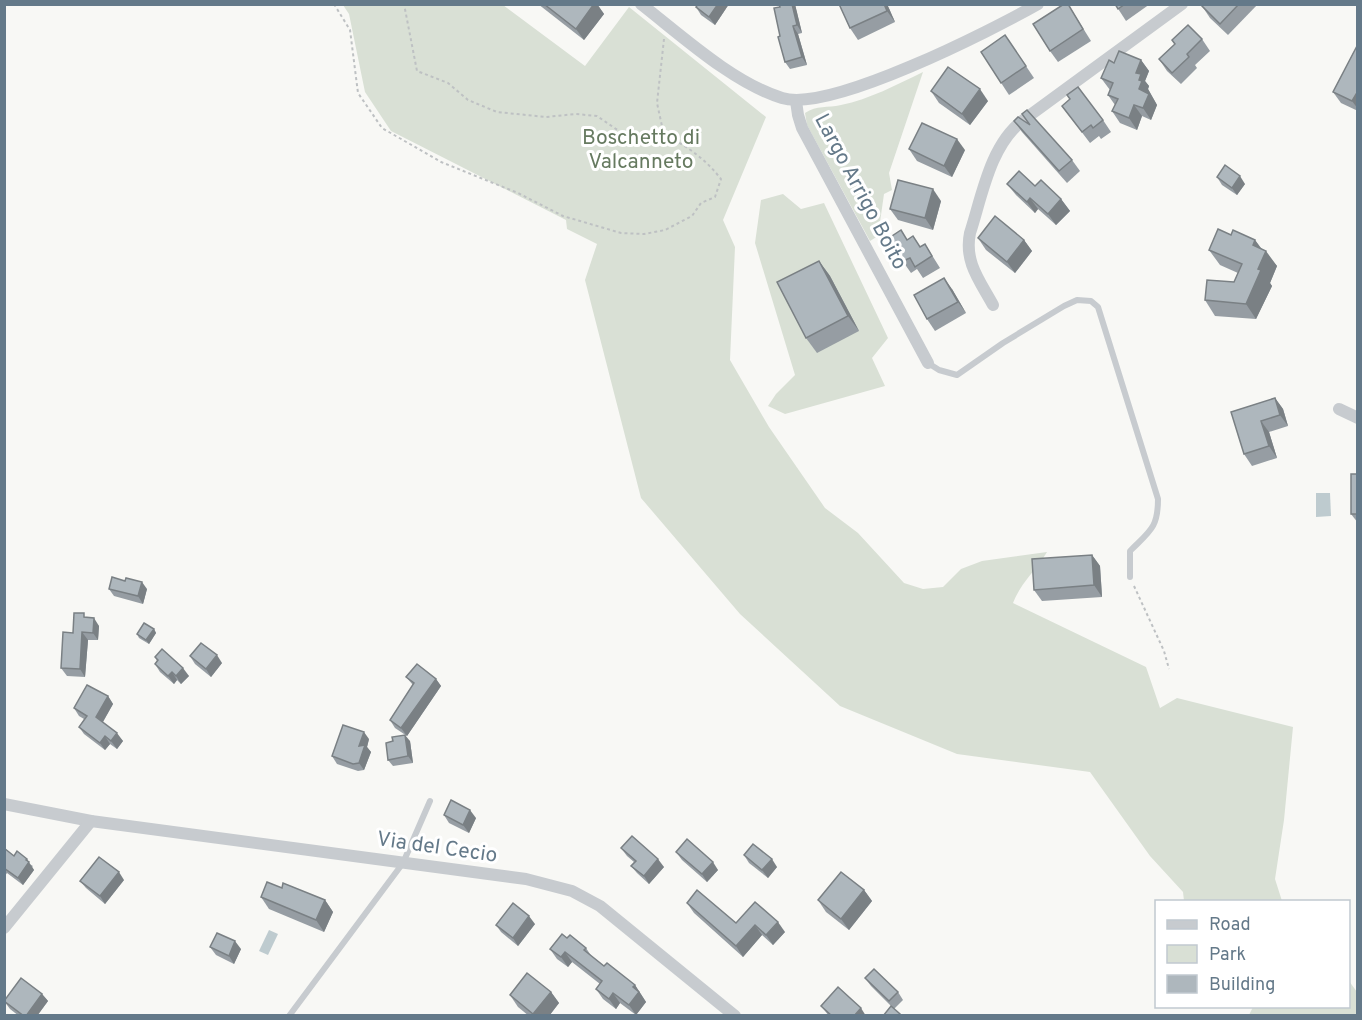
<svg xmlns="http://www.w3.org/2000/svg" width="1362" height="1020" font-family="Overpass,sans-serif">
  <rect width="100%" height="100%" fill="#f8f8f5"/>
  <g fill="#d9e0d5">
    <path d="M 343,5 L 503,5 L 585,66 L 629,7 L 766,117 L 723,220 L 735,247 L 730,360 L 769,427 L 825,508 L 858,533 L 904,583 L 923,589 L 943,587 L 961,569 L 982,561 L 1047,552 C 1036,571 1021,582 1013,603 L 1146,667 L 1160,708 L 1177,698 L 1293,727 L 1284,820 L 1275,879 L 1282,901 L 1184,901 L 1183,892 L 1150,856 L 1090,772 L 957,754 L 840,706 L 740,614 L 641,498 L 585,280 L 597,244 L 567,229 L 566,220 L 391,131 L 365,92 L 349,14 Z"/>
    <path d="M 923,72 L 889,173 L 892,190 L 884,194 L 878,236 L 870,241 L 807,125 L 805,113 C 817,105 827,108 841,105 C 870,99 896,85 923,72 Z"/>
    <path d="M 783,194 L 801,209 L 824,203 L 888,338 L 872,358 L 885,386 L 785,414 L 768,406 L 776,394 L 795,375 L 755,243 L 761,200 Z"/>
    <path d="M 1349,981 L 1357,992 L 1357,1015 L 1249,1015 L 1253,1007 L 1348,1006 Z"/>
  </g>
  <g fill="#becbcf">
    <path d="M 1316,493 L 1330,493 L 1331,516 L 1316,517 Z"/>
    <path d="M 269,930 L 278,934 L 268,955 L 259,951 Z"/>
  </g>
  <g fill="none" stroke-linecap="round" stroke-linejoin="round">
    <g stroke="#bec1c3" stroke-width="2" stroke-dasharray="3 3" stroke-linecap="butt">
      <path d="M 334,4 L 350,30 L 358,93 L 382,128 L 441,162 L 518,193 L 563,216 L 621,233 L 644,234 L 665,230 L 692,216 L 701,203 L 715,197 L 721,179 C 707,161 691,149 671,138 L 648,145 L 638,144 L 597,116 L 576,114 L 546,117 L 497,112 L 468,100 L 448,83 L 417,71 L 404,4"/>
      <path d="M 664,39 L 657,103 L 665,140"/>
      <path d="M 1134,586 L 1164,651 L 1169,669"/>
    </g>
    <g stroke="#c7cbcf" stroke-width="6">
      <path d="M 928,363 L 939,370 L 957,375 L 1003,343 L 1064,306 L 1077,300 L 1091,301 L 1098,307 L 1158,499 C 1158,528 1150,531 1130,551 L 1130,577"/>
      <path d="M 289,1016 L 403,863 L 430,801"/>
    </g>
    <g stroke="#c7cbcf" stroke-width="12">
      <path d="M 641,4 C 682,36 733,83 782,98 C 830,113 992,30 1038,4"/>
      <path d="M 796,101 L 798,115 L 802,128 L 928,363"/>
      <path d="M 993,305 C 980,281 964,262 970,233 C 982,196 990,146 1022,121 L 1182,4"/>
      <path d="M 1339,409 L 1358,418"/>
      <path d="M 4,804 L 91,821 L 526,879 L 572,891 L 600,906 L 735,1016"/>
      <path d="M 4,928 L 91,821"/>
    </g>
  </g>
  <g fill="#969da3">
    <path d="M 538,4 L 597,4 L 604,14 L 584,40 Z"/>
    <path d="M 698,4 L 729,4 L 715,25 L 701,15 L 696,7 Z"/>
    <path d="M 779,4 L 797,4 L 795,5 L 802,33 L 798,34 L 807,65 L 790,69 L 785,62 L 780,36 Z"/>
    <path d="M 839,4 L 887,4 L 895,22 L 858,40 L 850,28 Z"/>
    <path d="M 1068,4 L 1091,41 L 1058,62 L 1050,51 Z"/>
    <path d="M 1115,4 L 1150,4 L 1126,21 Z"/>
    <path d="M 1203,4 L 1258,4 L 1228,35 L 1210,18 L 1202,6 Z"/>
    <path d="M 1005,35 L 1034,78 L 1009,95 L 981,52 Z"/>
    <path d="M 1202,39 L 1210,51 L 1195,65 L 1197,68 L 1181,84 L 1167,71 L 1159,59 L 1175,44 L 1172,40 Z"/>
    <path d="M 1358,44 L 1358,111 L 1341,103 L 1333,92 Z"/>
    <path d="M 1141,60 L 1149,71 L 1145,81 L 1149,86 L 1148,89 L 1157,105 L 1151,120 L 1142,116 L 1137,130 L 1120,123 L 1112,111 L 1115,105 L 1108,95 L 1110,90 L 1101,78 L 1114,63 Z"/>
    <path d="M 931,91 L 988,101 L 970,125 L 939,103 Z"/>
    <path d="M 1062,106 L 1103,120 L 1111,132 L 1101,139 L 1099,136 L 1090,143 Z"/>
    <path d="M 1014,121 L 1072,160 L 1080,171 L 1067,183 L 1022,132 Z"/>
    <path d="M 909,149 L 965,150 L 952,177 L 917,161 Z"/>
    <path d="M 1217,177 L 1245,184 L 1237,195 L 1222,185 Z"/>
    <path d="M 1007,184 L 1035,186 L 1061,199 L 1070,211 L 1056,225 L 1038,209 L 1035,213 L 1016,195 Z"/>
    <path d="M 941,201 L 933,230 L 898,220 L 890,209 Z"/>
    <path d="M 1231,235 L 1255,240 L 1261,248 L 1277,266 L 1270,283 L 1272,286 L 1256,319 L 1215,316 L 1205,300 L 1234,282 L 1238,273 L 1220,265 L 1209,250 Z"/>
    <path d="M 978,238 L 1024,240 L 1032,251 L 1015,273 L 986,250 Z"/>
    <path d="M 908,239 L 921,247 L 925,244 L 940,268 L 923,278 L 917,269 L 911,273 L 904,263 L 899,266 L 891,255 Z"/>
    <path d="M 819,261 L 830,276 L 859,331 L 817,353 L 806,338 Z"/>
    <path d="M 952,289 L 966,313 L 935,331 L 927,319 Z"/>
    <path d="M 1275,398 L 1283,409 L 1288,426 L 1269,432 L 1277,458 L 1252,466 L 1244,454 L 1231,412 Z"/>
    <path d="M 1358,474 L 1358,523 L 1351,514 Z"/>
    <path d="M 1092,555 L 1100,566 L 1102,597 L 1042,601 L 1034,590 Z"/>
    <path d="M 109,589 L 147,589 L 143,604 L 114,596 Z"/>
    <path d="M 87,618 L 99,626 L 98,640 L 88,640 L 85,677 L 67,676 L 61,668 L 73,633 Z"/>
    <path d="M 154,629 L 156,633 L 149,644 L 139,638 L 137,634 Z"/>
    <path d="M 190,656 L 222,663 L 211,677 L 195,664 Z"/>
    <path d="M 155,657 L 189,676 L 181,684 L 177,680 L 174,684 L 160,672 L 155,664 L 157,661 Z"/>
    <path d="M 406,677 L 436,679 L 441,686 L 407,736 L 395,728 L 390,720 L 413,685 Z"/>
    <path d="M 108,696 L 113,704 L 103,722 L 123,741 L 117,749 L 110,744 L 105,750 L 84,734 L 79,727 L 84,719 L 79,716 L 74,708 Z"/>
    <path d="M 369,739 L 367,747 L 371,752 L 364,770 L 358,771 L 337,764 L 332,756 Z"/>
    <path d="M 410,741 L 413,763 L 393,766 L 388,760 Z"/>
    <path d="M 444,815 L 476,818 L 469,833 L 449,823 Z"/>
    <path d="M 4,848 L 14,856 L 33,866 L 32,867 L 34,870 L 23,885 L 7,873 L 4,877 Z"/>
    <path d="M 621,848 L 664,867 L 649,884 L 637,873 L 631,866 L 634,862 L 627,856 Z"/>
    <path d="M 676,852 L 718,870 L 707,882 L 682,860 Z"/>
    <path d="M 744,855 L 777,867 L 768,878 L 749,863 Z"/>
    <path d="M 124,880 L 105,904 L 86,888 L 80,881 Z"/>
    <path d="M 282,888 L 325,900 L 333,912 L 324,932 L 269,909 L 261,897 Z"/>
    <path d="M 864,890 L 872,901 L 849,930 L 826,912 L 818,900 Z"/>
    <path d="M 687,903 L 736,923 L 785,932 L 773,945 L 762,935 L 743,957 L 694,913 Z"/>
    <path d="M 535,924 L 518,946 L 501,932 L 496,925 Z"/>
    <path d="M 567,938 L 586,948 L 592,957 L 604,966 L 635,985 L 646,1002 L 636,1015 L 620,1003 L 616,1009 L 603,999 L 596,989 L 600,984 L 572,962 L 568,967 L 557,959 L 550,949 Z"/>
    <path d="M 210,947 L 241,949 L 234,964 L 216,955 Z"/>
    <path d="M 865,978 L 898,992 L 903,1000 L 894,1009 L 871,986 Z"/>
    <path d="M 551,992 L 559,1003 L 549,1016 L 529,1016 L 518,1007 L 510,995 Z"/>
    <path d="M 42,994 L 48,1001 L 37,1016 L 19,1016 L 10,1009 L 4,1001 Z"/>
    <path d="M 821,1006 L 866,1015 L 829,1016 Z"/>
  </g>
  <g fill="#7a8084">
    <path d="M 594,4 L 597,4 L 604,14 L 584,40 L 576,29 Z"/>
    <path d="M 718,4 L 729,4 L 715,25 L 709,17 Z"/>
    <path d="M 792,4 L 795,4 L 802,33 L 797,25 Z"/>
    <path d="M 884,4 L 887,4 L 895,22 L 887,11 Z"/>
    <path d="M 793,26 L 798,34 L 807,65 L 802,57 Z"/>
    <path d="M 1141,60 L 1149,71 L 1145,81 L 1149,86 L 1148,89 L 1157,105 L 1151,120 L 1143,108 L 1139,89 L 1136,73 Z"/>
    <path d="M 980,89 L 988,101 L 970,125 L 962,114 Z"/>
    <path d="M 1358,91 L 1358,109 L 1352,101 Z"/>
    <path d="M 1134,105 L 1142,116 L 1137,130 L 1129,118 Z"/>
    <path d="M 957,139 L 965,150 L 952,177 L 944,166 Z"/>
    <path d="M 1240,176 L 1245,184 L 1237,195 L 1232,188 Z"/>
    <path d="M 933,189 L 941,201 L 933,230 L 925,218 Z"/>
    <path d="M 1030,198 L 1038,209 L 1035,213 L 1027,202 Z"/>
    <path d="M 1061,199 L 1070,211 L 1056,225 L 1048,214 Z"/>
    <path d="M 1024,240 L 1032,251 L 1015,273 L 1007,262 Z"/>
    <path d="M 1255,240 L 1265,254 L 1266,251 L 1277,266 L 1270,283 L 1272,286 L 1256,319 L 1246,304 L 1253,245 Z"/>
    <path d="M 819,261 L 830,276 L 859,331 L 848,316 Z"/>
    <path d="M 944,278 L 952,289 L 966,313 L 958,302 Z"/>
    <path d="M 1275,398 L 1283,409 L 1288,426 L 1280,415 Z"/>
    <path d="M 1261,421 L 1269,432 L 1277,458 L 1269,446 Z"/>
    <path d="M 1092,555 L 1100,566 L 1102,597 L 1094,585 Z"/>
    <path d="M 142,582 L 147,589 L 143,604 L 138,596 Z"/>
    <path d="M 94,618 L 99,626 L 98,640 L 93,633 Z"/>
    <path d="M 154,629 L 156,633 L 149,644 L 146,640 Z"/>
    <path d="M 82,632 L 88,640 L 85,677 L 80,669 Z"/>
    <path d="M 217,655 L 222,663 L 211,677 L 206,669 Z"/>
    <path d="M 183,668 L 189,676 L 181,684 L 176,676 Z"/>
    <path d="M 172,672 L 177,680 L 174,684 L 168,676 Z"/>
    <path d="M 436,679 L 441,686 L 407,736 L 401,728 Z"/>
    <path d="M 108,696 L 113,704 L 101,725 L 96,717 Z"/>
    <path d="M 364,732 L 369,739 L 367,747 L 371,752 L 364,770 L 359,763 L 359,746 Z"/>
    <path d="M 117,733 L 123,741 L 117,749 L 111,741 Z"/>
    <path d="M 405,735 L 410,741 L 413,763 L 408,756 Z"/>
    <path d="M 105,736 L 110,744 L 105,750 L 100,743 Z"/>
    <path d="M 470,810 L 476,818 L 469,833 L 463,825 Z"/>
    <path d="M 27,859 L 34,870 L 23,885 L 18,878 Z"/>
    <path d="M 658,859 L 664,867 L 649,884 L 644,876 Z"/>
    <path d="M 772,859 L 777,867 L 768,878 L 762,870 Z"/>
    <path d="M 713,862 L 718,870 L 707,882 L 702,874 Z"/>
    <path d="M 119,872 L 124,880 L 105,904 L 100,896 Z"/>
    <path d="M 864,890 L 872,901 L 849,930 L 841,919 Z"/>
    <path d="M 325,900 L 333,912 L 324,932 L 316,920 Z"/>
    <path d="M 529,916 L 535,924 L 518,946 L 513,938 Z"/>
    <path d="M 778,922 L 785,932 L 773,945 L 766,935 Z"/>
    <path d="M 755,925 L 762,935 L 743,957 L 736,946 Z"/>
    <path d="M 235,941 L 241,949 L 234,964 L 229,956 Z"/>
    <path d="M 565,952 L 572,962 L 568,967 L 561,957 Z"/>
    <path d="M 635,985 L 646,1002 L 636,1015 L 629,1005 L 633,987 Z"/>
    <path d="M 551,992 L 559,1003 L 549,1016 L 535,1016 L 533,1014 Z"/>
    <path d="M 613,993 L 620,1003 L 616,1009 L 609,999 Z"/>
    <path d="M 42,994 L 48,1001 L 37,1016 L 26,1016 Z"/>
    <path d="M 861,1008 L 866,1016 L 854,1016 Z"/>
  </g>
  <g fill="#aeb7bd" stroke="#7a8084" stroke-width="1.5">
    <path d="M 544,4 L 594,4 L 576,29 Z"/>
    <path d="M 698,4 L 718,4 L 709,17 L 696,7 Z"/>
    <path d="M 779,4 L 792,4 L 797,25 L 793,26 L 802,57 L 785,62 L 778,37 L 780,36 L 774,8 L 780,7 Z"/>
    <path d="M 839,4 L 884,4 L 887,11 L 850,28 Z"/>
    <path d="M 1064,4 L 1068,4 L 1083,29 L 1050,51 L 1033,24 Z"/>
    <path d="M 1115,4 L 1125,4 L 1118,9 Z"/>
    <path d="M 1203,4 L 1239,4 L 1220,24 L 1202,6 Z"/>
    <path d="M 1188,25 L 1202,39 L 1187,54 L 1189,57 L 1172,73 L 1159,59 L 1175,44 L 1172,40 Z"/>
    <path d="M 1005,35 L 1026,66 L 1001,83 L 981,52 Z"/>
    <path d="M 1358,44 L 1358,91 L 1352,101 L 1333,92 Z"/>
    <path d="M 1119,51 L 1141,60 L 1136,73 L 1141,74 L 1139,80 L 1142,81 L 1139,89 L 1149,94 L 1143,108 L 1134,105 L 1129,118 L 1112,111 L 1118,99 L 1108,95 L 1113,83 L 1101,78 L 1109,60 L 1114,63 Z"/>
    <path d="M 948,67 L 980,89 L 962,114 L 931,91 Z"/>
    <path d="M 1078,87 L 1103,120 L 1093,128 L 1091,125 L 1082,132 L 1062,106 L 1070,99 L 1067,95 Z"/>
    <path d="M 1027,110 L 1072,160 L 1059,171 L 1014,121 L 1018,117 L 1030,125 L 1022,114 Z"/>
    <path d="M 922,123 L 957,139 L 944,166 L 909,149 Z"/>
    <path d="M 1225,165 L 1240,176 L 1232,188 L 1217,177 Z"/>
    <path d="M 1019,171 L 1035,186 L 1041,180 L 1061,199 L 1048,214 L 1030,198 L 1027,202 L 1007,184 Z"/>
    <path d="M 898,180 L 933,189 L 925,218 L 890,209 Z"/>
    <path d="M 995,216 L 1024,240 L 1007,262 L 978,238 Z"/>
    <path d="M 1218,229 L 1231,235 L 1233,230 L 1255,240 L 1253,245 L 1266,251 L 1258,269 L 1261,270 L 1246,304 L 1205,300 L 1207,280 L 1234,282 L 1242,264 L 1209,250 Z"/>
    <path d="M 901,230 L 907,240 L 913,236 L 920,247 L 925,244 L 932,256 L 915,267 L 910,258 L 903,261 L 897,251 L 891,255 L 883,242 Z"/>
    <path d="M 819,261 L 848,316 L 806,338 L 777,282 Z"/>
    <path d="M 944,278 L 958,302 L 927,319 L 914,295 Z"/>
    <path d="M 1275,398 L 1280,415 L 1261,421 L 1269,446 L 1244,454 L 1231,412 Z"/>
    <rect x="1351" y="474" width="7" height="40"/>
    <path d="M 1092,555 L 1094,585 L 1034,590 L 1032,559 Z"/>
    <path d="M 112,577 L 125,581 L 126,578 L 142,582 L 138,596 L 109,589 Z"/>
    <path d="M 74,613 L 84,613 L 84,617 L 94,618 L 93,633 L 82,632 L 80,669 L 61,668 L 63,632 L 73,633 Z"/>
    <path d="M 144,623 L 154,629 L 146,640 L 137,634 Z"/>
    <path d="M 201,643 L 217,655 L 206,669 L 190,656 Z"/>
    <path d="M 162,649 L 183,668 L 176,676 L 172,672 L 168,676 L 155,664 L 158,660 L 155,657 Z"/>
    <path d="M 417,664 L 436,679 L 401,728 L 390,720 L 414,683 L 406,677 Z"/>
    <path d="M 87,685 L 108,696 L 96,717 L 117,733 L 111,741 L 105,736 L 100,743 L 79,727 L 87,716 L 74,708 Z"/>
    <path d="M 343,725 L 364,732 L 359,746 L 365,745 L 359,763 L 353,764 L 332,756 Z"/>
    <path d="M 405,735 L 408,756 L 388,760 L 386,743 L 393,741 L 392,737 Z"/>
    <path d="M 451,800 L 470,810 L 463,825 L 444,815 Z"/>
    <path d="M 632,836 L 658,859 L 644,876 L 631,866 L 636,861 L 621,848 Z"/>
    <path d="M 687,839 L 713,862 L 702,874 L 676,852 Z"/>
    <path d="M 753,844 L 772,859 L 762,870 L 744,855 Z"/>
    <path d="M 4,848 L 14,856 L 17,851 L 27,859 L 26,860 L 29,862 L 18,878 L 4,868 Z"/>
    <path d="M 99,857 L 119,872 L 100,896 L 80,881 Z"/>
    <path d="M 841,872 L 864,890 L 841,919 L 818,900 Z"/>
    <path d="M 267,882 L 282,888 L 283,883 L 325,900 L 316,920 L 261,897 Z"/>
    <path d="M 697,890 L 736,923 L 755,902 L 778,922 L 766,935 L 755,925 L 736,946 L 687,903 Z"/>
    <path d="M 513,903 L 529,916 L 513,938 L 496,925 Z"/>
    <path d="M 217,933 L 235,941 L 229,956 L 210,947 Z"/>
    <path d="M 562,934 L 567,938 L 570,935 L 586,948 L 584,950 L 604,966 L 607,963 L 635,985 L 633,987 L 639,992 L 629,1005 L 613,993 L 609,999 L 596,989 L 602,981 L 565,952 L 561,957 L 550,949 Z"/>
    <path d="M 874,969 L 898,992 L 889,1001 L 865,978 Z"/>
    <path d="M 527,973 L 551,992 L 533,1014 L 510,995 Z"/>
    <path d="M 21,978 L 42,994 L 26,1016 L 24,1016 L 4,1001 Z"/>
    <path d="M 838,987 L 861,1008 L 854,1016 L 832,1016 L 821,1006 Z"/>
    <path d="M 891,1006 L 900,1014 L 899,1016 L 883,1016 Z"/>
  </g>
  <g text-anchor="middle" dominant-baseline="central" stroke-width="6" stroke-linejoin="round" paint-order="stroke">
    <g font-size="21" fill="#667a60" stroke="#fff">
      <text x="641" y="138">Boschetto di<tspan x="641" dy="24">Valcanneto</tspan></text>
    </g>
    <g font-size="21" fill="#647989" stroke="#fff">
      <text transform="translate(860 192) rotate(62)">Largo Arrigo Boito</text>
      <text transform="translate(437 848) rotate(8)">Via del Cecio</text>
    </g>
  </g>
  <rect width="1362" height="1020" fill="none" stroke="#647989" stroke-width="12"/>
  <rect x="1155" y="900" width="195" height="108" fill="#ffffff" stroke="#c1c9d0" stroke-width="1.5"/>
  <rect x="1167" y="920" width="30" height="9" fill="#c7cbcf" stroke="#c1c9d0" stroke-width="1.5"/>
  <text x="1209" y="930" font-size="18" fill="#647989">Road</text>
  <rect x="1167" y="945" width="30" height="18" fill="#d9e0d5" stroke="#c1c9d0" stroke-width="1.5"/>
  <text x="1209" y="960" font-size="18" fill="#647989">Park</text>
  <rect x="1167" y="975" width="30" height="18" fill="#aeb7bd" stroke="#c1c9d0" stroke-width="1.5"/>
  <text x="1209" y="990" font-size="18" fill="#647989">Building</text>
</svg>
